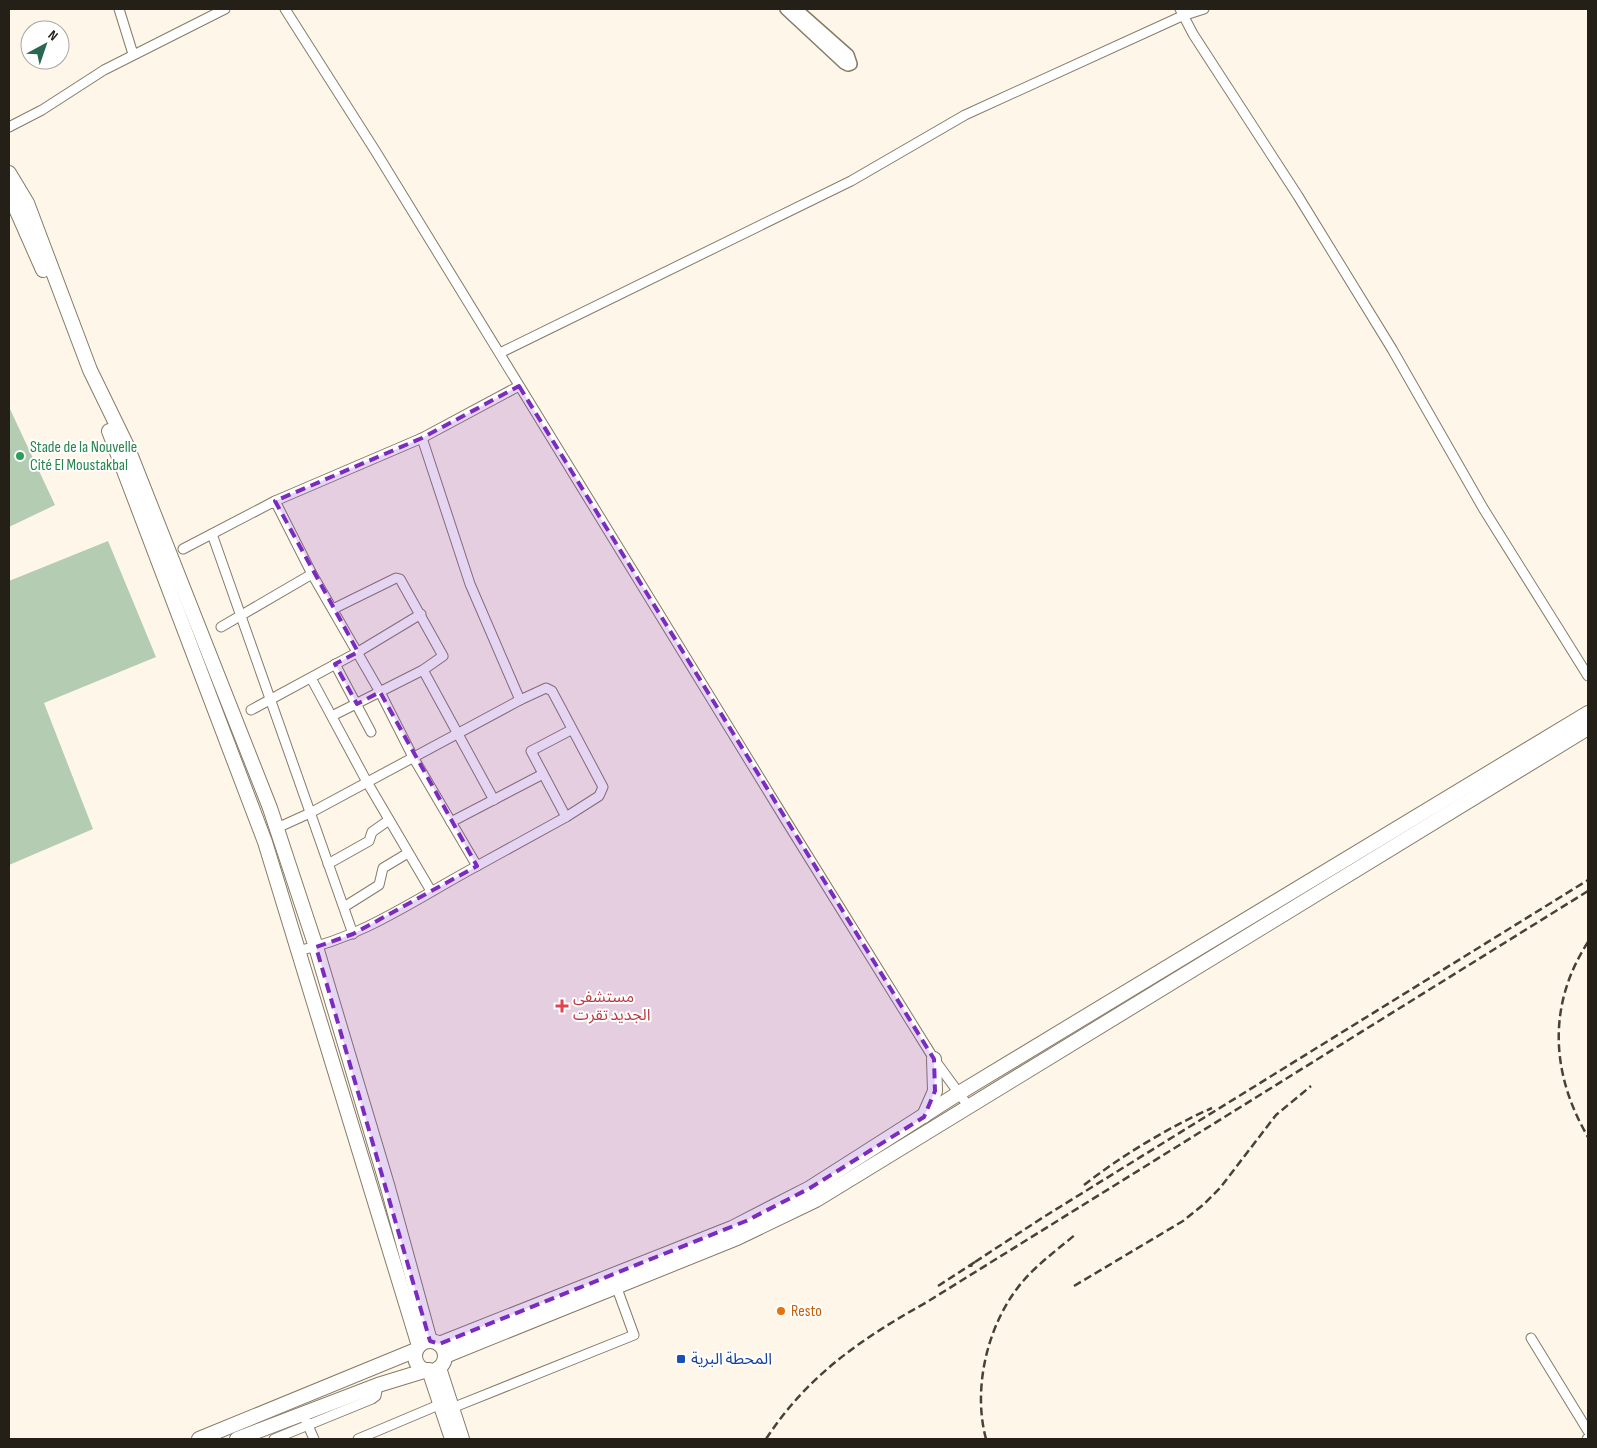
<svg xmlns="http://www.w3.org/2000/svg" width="1597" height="1448" font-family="'Sofia Sans Condensed','Noto Sans Arabic',sans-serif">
  <rect width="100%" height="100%" fill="#fef7e9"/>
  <g fill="#b4ccb2">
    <path d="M 9,407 L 55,505 L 9,527 Z"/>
    <path d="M 108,541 L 156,657 L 44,703 L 93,829 L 9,865 L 9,581 Z"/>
  </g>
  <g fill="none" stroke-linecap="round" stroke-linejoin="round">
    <defs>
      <g id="minor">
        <path d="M 119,9 L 133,54"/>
        <path d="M 285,9 L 376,152 L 785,819 L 934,1059 L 969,1107"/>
        <path d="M 1180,9 L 1193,34 L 1298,196 L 1392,349 L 1483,508 L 1588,676"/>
        <path d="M 9,127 L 42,110 L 104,70 L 225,9"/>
        <path d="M 500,353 L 851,181 L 965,115 L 1182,16 L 1204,9"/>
        <path d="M 275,501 L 422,438 L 519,386"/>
        <path d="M 212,534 L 353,934"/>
        <path d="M 183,549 L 275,501 L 312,574 L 380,692 L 413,757 L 477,866 C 419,897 362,938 297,951"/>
        <path d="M 221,627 L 312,574"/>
        <path d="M 335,664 L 371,732"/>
        <path d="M 423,670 L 494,800"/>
        <path d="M 311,678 L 367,782 L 431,891"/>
        <path d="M 251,710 L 358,652 L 421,614"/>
        <path d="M 332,716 L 423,670 L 443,656 L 400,579 L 396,578 L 333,609"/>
        <path d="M 566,817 L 531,751 L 571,730"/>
        <path d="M 451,822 L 543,774"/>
        <path d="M 277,828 L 310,813 L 520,700 L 470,584 L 422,438"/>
        <path d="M 328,864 L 369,841 L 372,832 L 389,820"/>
        <path d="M 477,866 L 566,817 L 599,796 L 603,787 L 552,691 L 546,688 L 520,700"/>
        <path d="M 344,907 L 379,885 L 383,868 L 408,853"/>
        <path d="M 1531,1338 L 1588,1431"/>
        <path d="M 452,1408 L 634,1335 L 615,1283"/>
        <path d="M 306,1421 L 314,1439"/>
        <path d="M 274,1439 L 372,1399 L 376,1396 L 378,1385"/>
        <path d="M 358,1439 L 441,1404"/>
        <path d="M 1587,1439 L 1588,1438"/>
      </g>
      <path id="tertiary" d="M 786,9 L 844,63 L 848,65 L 851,64 L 848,55 L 796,9"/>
      <g id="primary">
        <path d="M 9,173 L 27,203 L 90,370 L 127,446 L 270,808 L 316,947 L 388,1188 L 430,1341"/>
        <path d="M 9,193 L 43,270"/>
        <path d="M 109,431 L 265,842 L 419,1346"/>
        <path d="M 439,1368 L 462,1439"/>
        <path d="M 429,1370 L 452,1439"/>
      </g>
      <g id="trunk">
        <path d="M 924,1116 L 935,1091 L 934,1059"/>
        <circle cx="430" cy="1356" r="15"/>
        <path d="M 439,1344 L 732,1228 L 810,1188 L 959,1093 L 1588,713"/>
        <path d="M 445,1356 L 737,1238 L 816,1200 L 1588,728"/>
        <path d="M 199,1439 L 416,1350"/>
        <path d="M 237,1439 L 378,1385 L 427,1370"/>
      </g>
    </defs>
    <use href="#minor" stroke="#867b67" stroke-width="11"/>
    <use href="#tertiary" stroke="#867b67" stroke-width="14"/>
    <use href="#primary" stroke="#867b67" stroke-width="16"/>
    <use href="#trunk" stroke="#867b67" stroke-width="16"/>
    <use href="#minor" stroke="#fff" stroke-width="9"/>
    <use href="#tertiary" stroke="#fff" stroke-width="11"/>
    <use href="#primary" stroke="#fff" stroke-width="14"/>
    <use href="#trunk" stroke="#fff" stroke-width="14"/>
    <g stroke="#474239" stroke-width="2.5" stroke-dasharray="8 4" stroke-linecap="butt">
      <path d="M 1588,942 C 1547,1005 1551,1074 1588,1137"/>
      <path d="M 1084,1185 C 1121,1156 1169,1127 1212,1108"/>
      <path d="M 975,1262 L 1042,1218 L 1588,880"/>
      <path d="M 938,1286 L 975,1262 L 971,1266"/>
      <path d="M 1074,1286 L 1183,1221 L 1203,1205 L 1220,1188 L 1276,1115 L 1311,1086"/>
      <path d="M 766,1439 C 808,1375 861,1339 927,1302 L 1588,891"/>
      <path d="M 986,1439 C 972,1387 988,1321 1024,1280 C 1039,1263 1058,1249 1076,1234"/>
    </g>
  </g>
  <path fill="#7b2cbf" fill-opacity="0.2" stroke="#7b2cbf" stroke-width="4" stroke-dasharray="10 6" stroke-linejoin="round" d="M 519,386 L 934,1059 L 935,1091 L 924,1117 L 810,1188 L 746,1221 L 439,1344 L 430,1341 L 316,947 L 353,934 L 477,866 L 380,692 L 357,704 L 335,664 L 358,652 L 275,501 L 422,438 Z"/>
  <circle fill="#2e9e5b" stroke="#fff" stroke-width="2" cx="20" cy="456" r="5"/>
  <path fill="#e0444e" stroke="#fff" stroke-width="2" d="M559.5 998.5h5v5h5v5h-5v5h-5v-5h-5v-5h5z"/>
  <circle fill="#e8710a" stroke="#fff" stroke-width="2" cx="781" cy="1311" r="5"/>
  <rect fill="#1a4fb4" stroke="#fff" stroke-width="2" x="676" y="1354" width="10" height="10" rx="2.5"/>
  <g text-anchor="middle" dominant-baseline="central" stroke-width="4" stroke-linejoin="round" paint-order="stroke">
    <g font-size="16" fill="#27864d" stroke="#fff" text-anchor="start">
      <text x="30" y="447">Stade de la Nouvelle<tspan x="30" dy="18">Cité El Moustakbal</tspan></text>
    </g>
    <g font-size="16" fill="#be3a42" stroke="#fff" text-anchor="start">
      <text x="573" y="997">مستشفى<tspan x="573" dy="18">الجديد تقرت</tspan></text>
    </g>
    <g font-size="16" fill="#c56008" stroke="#fff" text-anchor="start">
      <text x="791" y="1311">Resto</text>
    </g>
    <g font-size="16" fill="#164399" stroke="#fff" text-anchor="start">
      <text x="691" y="1359">المحطة البرية</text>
    </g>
  </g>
  <rect width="1597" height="1448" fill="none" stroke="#242018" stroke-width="20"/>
  <g transform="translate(45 45) rotate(40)"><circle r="24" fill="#ffffff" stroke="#a7a6a3"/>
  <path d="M0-4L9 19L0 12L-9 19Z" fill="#296753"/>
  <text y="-8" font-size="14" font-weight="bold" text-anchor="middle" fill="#242018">N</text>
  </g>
</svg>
